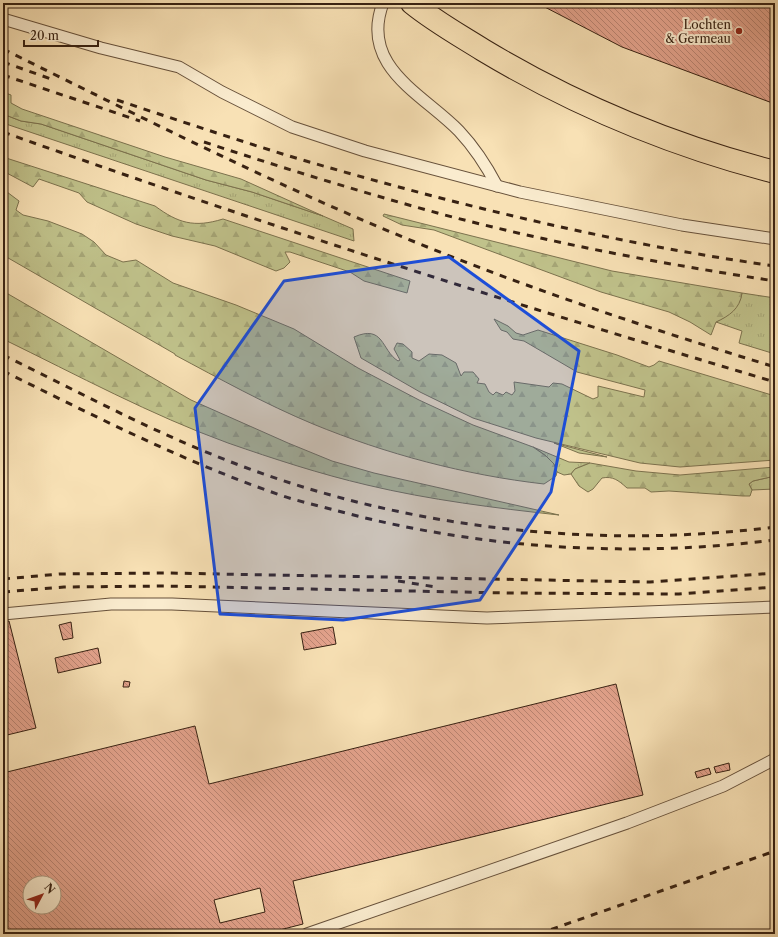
<svg xmlns="http://www.w3.org/2000/svg" width="778" height="937" font-family="'Libre Caslon Text',serif">
  <defs>
    <pattern id="grass-tufts" width="24" height="20" patternUnits="userSpaceOnUse"><rect width="24" height="20" fill="#c0c28b"/><path d="M3 7l-1-3M5 7V3M7 7l1-3M15 17l-1-3M17 17v-4M19 17l1-3" fill="none" stroke="#a6a677"/></pattern>
    <pattern id="forest-firs" width="22" height="20" patternUnits="userSpaceOnUse"><rect width="22" height="20" fill="#c0c28b"/><path d="M5 1l3.5 6h-7zM16 11l3.5 6h-7z" fill="#a6a677"/></pattern>
    <pattern id="building-back-hatch" width="6" height="6" patternUnits="userSpaceOnUse"><rect width="6" height="6" fill="#e4a38d"/><path d="M-1 5l2 2M0 0l6 6M5-1l2 2" fill="none" stroke="#ba8472"/></pattern>
  </defs>
  <rect width="100%" height="100%" fill="#f8e1b5"/>
  <filter id="stains"><feTurbulence type="fractalNoise" baseFrequency=".005" numOctaves="4"/><feColorMatrix values="0 0 0 0 .2 0 0 0 0 .09 0 0 0 0 .02 0 0 0 .5 -.17"/></filter>
  <radialGradient id="worn" r=".72"><stop offset=".6" stop-color="#630" stop-opacity="0"/><stop offset="1" stop-color="#630" stop-opacity=".3"/></radialGradient>
  <g fill="url(#grass-tufts)" stroke="#7c724e">
    <path d="M 3,114 L 21,121 L 41,124 L 206,180 L 252,192 L 323,216 L 353,229 L 354,241 L 3,123 Z"/>
    <path d="M 742,293 L 775,298 L 775,354 L 739,343 L 742,331 L 716,322 C 728,316 740,307 742,293 Z"/>
    <path d="M 554,443 L 607,457 L 579,453 Z"/>
    <path d="M 533,447 L 569,462 L 590,463 L 575,469 L 571,474 L 564,475 L 557,472 C 552,459 544,454 533,447 Z"/>
    <path d="M 775,476 L 775,489 L 752,490 L 749,484 L 753,481 Z"/>
  </g>
  <g fill="url(#forest-firs)" stroke="#7c724e">
    <path d="M 3,92 L 11,95 L 11,103 L 22,109 L 165,157 L 241,179 L 323,216 L 252,192 L 206,180 L 41,124 L 21,121 L 3,114 Z"/>
    <path d="M 3,157 L 155,206 C 178,223 194,228 223,219 L 410,281 L 407,293 L 364,281 L 350,272 L 290,252 L 285,252 L 290,262 L 284,268 L 276,271 L 215,246 L 172,236 L 136,224 L 87,202 L 79,193 L 39,179 L 33,187 L 3,171 Z"/>
    <path d="M 3,189 L 19,201 L 16,210 L 23,215 L 48,221 L 82,234 L 94,242 L 106,255 L 123,262 L 136,260 L 173,283 L 236,305 L 294,329 L 358,368 L 419,400 L 473,425 L 533,447 L 546,456 L 554,464 L 557,472 L 556,476 L 544,484 C 465,475 386,454 313,424 C 265,404 220,379 175,355 L 175,354 L 3,255 Z"/>
    <path d="M 384,214 L 612,271 L 742,293 C 740,309 729,316 716,322 L 711,335 L 690,322 L 669,312 L 601,292 L 434,230 L 402,225 L 383,216 Z"/>
    <path d="M 3,291 L 191,400 L 288,443 L 332,461 L 374,473 L 559,515 C 495,508 430,500 367,485 C 320,474 274,459 228,443 C 151,415 77,375 3,339 Z"/>
    <path d="M 494,319 L 508,326 L 516,333 L 523,335 L 538,330 L 617,355 L 649,367 L 654,365 L 659,361 L 775,396 L 775,460 L 680,467 L 640,463 L 536,438 L 473,418 L 420,392 L 361,358 L 354,337 C 384,324 381,350 398,361 L 400,360 L 394,349 L 397,343 L 403,344 L 412,352 L 412,358 L 419,361 L 429,354 L 442,355 L 456,363 L 461,376 L 464,372 L 473,372 L 479,379 L 477,383 L 485,384 L 489,392 L 493,395 L 496,392 L 503,395 L 506,392 L 512,395 L 515,391 L 514,382 L 549,387 L 553,383 L 562,384 L 593,399 L 598,397 L 598,386 L 644,397 L 645,390 L 577,372 L 524,341 L 513,339 L 507,332 L 501,330 Z"/>
    <path d="M 590,463 L 636,471 L 680,475 L 775,467 L 775,476 L 753,481 L 749,484 L 752,490 L 750,496 L 743,496 L 669,491 L 651,492 L 645,488 L 627,488 C 618,480 613,476 602,478 L 593,489 L 588,492 L 579,486 L 571,474 L 575,469 Z"/>
  </g>
  <g fill="url(#building-back-hatch)" stroke="#372112" fill-rule="evenodd">
    <path d="M 537,3 L 775,3 L 775,104 L 622,47 Z"/>
    <path d="M 9,621 L 36,728 L 3,736 L 3,623 Z"/>
    <path d="M 71,622 L 73,638 L 63,640 L 59,625 Z"/>
    <path d="M 333,627 L 336,644 L 304,650 L 301,633 Z"/>
    <path d="M 98,648 L 101,663 L 58,673 L 55,658 Z"/>
    <path d="M 124,681 L 130,682 L 129,687 L 123,687 Z"/>
    <path d="M 616,684 L 643,795 L 293,881 L 303,924 L 264,934 L 3,934 L 3,773 L 195,726 L 209,784 ZM 30,883 L 54,883 L 54,907 L 30,907 ZM 260,888 L 265,912 L 220,923 L 214,900 Z"/>
    <path d="M 729,763 L 730,770 L 716,773 L 714,767 Z"/>
    <path d="M 709,768 L 711,774 L 697,778 L 695,772 Z"/>
  </g>
  <g fill="none" stroke-linecap="round" stroke-linejoin="round">
    <defs>
      <g id="service">
        <path d="M 383,3 C 359,67 423,94 459,131 C 475,148 486,165 497,186"/>
        <path d="M 3,19 L 101,48 L 179,67 L 222,92 L 292,127 L 365,151 L 520,192 L 682,225 L 775,239"/>
        <path d="M 3,614 L 111,604 L 172,604 L 487,618 L 775,607"/>
        <path d="M 307,934 L 627,823 L 723,786 L 775,759"/>
      </g>
      <path id="primary" d="M 412,3 C 434,21 459,35 483,50 C 573,104 673,146 775,172"/>
    </defs>
    <use href="#service" stroke="#67513b" stroke-width="13"/>
    <use href="#primary" stroke="#372112" stroke-width="24"/>
    <use href="#service" stroke="#faeccf" stroke-width="11"/>
    <use href="#primary" stroke="#f8e1b5" stroke-width="22"/>
    <g stroke="#372112" stroke-width="3" stroke-dasharray="7 7" stroke-linecap="butt">
      <path d="M 3,49 C 127,110 251,173 379,227 C 508,282 641,326 775,367"/>
      <path d="M 3,62 L 54,80"/>
      <path d="M 3,75 L 140,121"/>
      <path d="M 117,100 C 174,119 231,138 289,156 C 449,203 610,243 775,266"/>
      <path d="M 3,132 C 258,223 516,305 775,382"/>
      <path d="M 204,142 C 283,168 361,192 441,214 C 551,243 663,264 775,281"/>
      <path d="M 3,355 C 77,391 149,430 226,460 C 398,528 592,550 775,527"/>
      <path d="M 3,371 C 95,416 186,463 283,496 C 301,502 320,506 338,511 C 480,549 629,558 775,540"/>
      <path d="M 3,579 L 59,574 L 166,573 L 650,582 L 775,573"/>
      <path d="M 398,581 L 436,587"/>
      <path d="M 3,592 L 64,587 L 164,586 L 508,593 L 679,594 L 775,587"/>
      <path d="M 538,934 L 775,851"/>
      <path d="M 764,934 L 775,931"/>
    </g>
  </g>
  <path fill="#1d4ed8" fill-opacity="0.2" stroke="#1d4ed8" stroke-width="3" stroke-linejoin="round" d="M 449,257 L 579,351 L 551,492 L 480,600 L 343,620 L 220,614 L 195,408 L 284,281 Z"/>
  <circle fill="#8f2418" stroke="#faeccf" stroke-width="1.5" cx="739" cy="31" r="4"/>
  <g text-anchor="middle" dominant-baseline="central" stroke-width="4" stroke-linejoin="round" paint-order="stroke">
    <g font-size="12" fill="#372112" stroke="#faeccf" text-anchor="end">
      <text x="731" y="24">Lochten<tspan x="731" dy="14">&amp; Germeau</tspan></text>
    </g>
  </g>
  <rect width="778" height="937" fill="none" stroke="#f8e1b5" stroke-width="16"/>
  <rect x="4" y="4" width="770" height="929" fill="none" stroke="#372112" stroke-width="2"/>
  <rect x="8" y="8" width="762" height="921" fill="none" stroke="#372112"/>
  <g transform="translate(42 895) rotate(49)"><circle r="19" fill="#faeccf" stroke="#ac9b83"/>
  <path d="M0-3L7 15L0 10L-7 15Z" fill="#8f2418"/>
  <text y="-6" font-size="11" font-weight="bold" text-anchor="middle" fill="#372112">N</text>
  </g>
  <path d="M24 40v6h74v-6" fill="none" stroke="#372112" stroke-width="2"/>
  <text x="30" y="40" font-size="12" fill="#372112" stroke="#faeccf" stroke-width="3" paint-order="stroke">20 m</text>
  <rect width="100%" height="100%" filter="url(#stains)"/>
  <rect width="100%" height="100%" fill="url(#worn)"/>
</svg>
